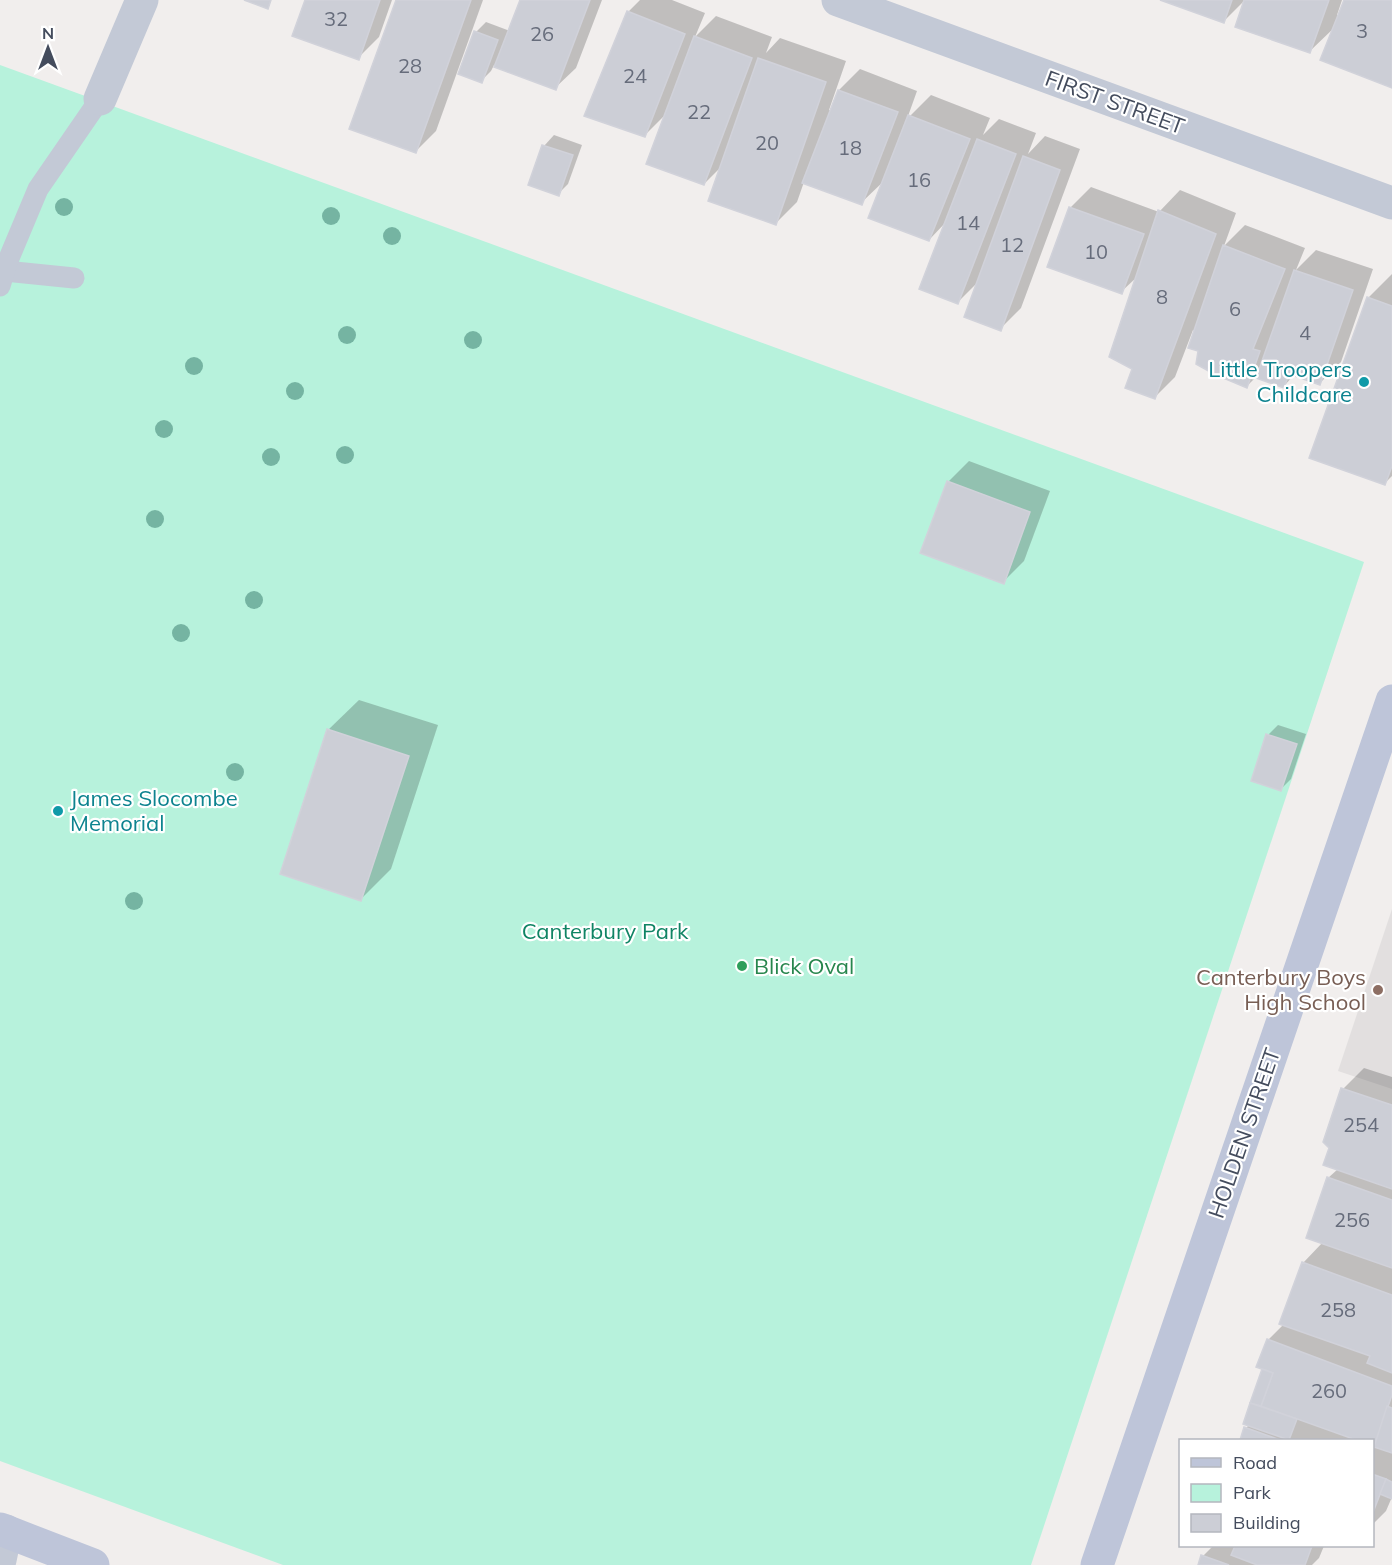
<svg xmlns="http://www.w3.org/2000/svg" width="1392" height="1565" font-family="Mulish,sans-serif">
  <rect width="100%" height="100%" fill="#f1eeed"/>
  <path fill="#e2dfdf" d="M 1392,909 L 1392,1089 L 1338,1071 Z"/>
  <path fill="#b7f2dc" d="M 0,65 L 1364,562 L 1031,1565 L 283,1565 L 0,1461 Z"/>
  <g fill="#0003">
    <path d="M 307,0 L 392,0 L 379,37 L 358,58 Z"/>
    <path d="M 397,0 L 483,0 L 436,131 L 415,152 Z"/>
    <path d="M 522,0 L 602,0 L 576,68 L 555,88 L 494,65 L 491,71 L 481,81 L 476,32 L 486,22 L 510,31 Z"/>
    <path d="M 640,0 L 672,0 L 705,13 L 695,37 L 716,16 L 772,37 L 766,53 L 780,38 L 846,61 L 829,110 L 832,111 L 839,90 L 860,69 L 917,91 L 907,119 L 931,95 L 990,118 L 983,135 L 999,119 L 1036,133 L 1028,154 L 1045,136 L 1080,149 L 1021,308 L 1000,329 L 978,282 L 958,302 L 947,221 L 929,240 L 885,180 L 861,203 L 804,182 L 797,202 L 776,223 L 723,165 L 704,184 L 666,114 L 645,135 L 628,12 Z"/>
    <path d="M 1164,0 L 1245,0 L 1223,22 Z"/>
    <path d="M 1246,0 L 1342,0 L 1337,15 L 1339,16 L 1345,0 L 1392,0 L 1392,86 L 1335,27 L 1310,51 Z"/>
    <path d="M 554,135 L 582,145 L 568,184 L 558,194 L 544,146 Z"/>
    <path d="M 1091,187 L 1159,212 L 1180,190 L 1236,213 L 1224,246 L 1245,225 L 1305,248 L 1296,270 L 1316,250 L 1373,269 L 1341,362 L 1320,383 L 1295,374 L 1284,386 L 1256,377 L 1247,386 L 1200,350 L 1195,331 L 1193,330 L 1175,377 L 1154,398 L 1134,369 L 1138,276 L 1121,292 L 1070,208 Z"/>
    <path d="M 1392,274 L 1392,476 L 1385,483 L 1368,298 Z"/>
    <path d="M 969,461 L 1050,491 L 1024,561 L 1003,582 L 948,482 Z"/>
    <path d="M 359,700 L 438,725 L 391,869 L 361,899 L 328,730 Z"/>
    <path d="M 1278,725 L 1306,734 L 1291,779 L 1281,789 L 1268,735 Z"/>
    <path d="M 1364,1068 L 1392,1077 L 1392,1497 L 1386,1511 L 1372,1525 L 1372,1440 L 1241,1440 L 1246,1428 L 1249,1425 L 1244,1423 L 1263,1370 L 1268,1340 L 1284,1324 L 1303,1263 L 1323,1242 L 1328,1178 L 1338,1169 L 1330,1147 L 1343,1089 Z"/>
    <path d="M 1213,1546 L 1324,1546 L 1319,1558 L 1312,1565 L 1200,1565 L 1203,1556 Z"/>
  </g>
  <g fill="#ccced6" stroke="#d1d2da" stroke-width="1.5">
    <path d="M 244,0 L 271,0 L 268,9 Z"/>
    <path d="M 305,0 L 380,0 L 359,60 L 292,36 Z"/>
    <path d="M 396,0 L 471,0 L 416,153 L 349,129 Z"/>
    <path d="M 520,0 L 590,0 L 556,90 L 494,67 Z"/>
    <path d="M 1160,0 L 1232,0 L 1224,23 Z"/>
    <path d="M 1244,0 L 1329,0 L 1310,53 L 1235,27 Z"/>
    <path d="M 1344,0 L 1392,0 L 1392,88 L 1320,60 Z"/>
    <path d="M 627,11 L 685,34 L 645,137 L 584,116 Z"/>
    <path d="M 474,31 L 498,40 L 482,83 L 458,74 Z"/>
    <path d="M 694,36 L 752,58 L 704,185 L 646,164 Z"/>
    <path d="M 758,58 L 826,82 L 776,225 L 708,201 Z"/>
    <path d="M 838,90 L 898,112 L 862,205 L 802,183 Z"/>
    <path d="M 908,115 L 970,139 L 929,241 L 868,218 Z"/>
    <path d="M 977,139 L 1016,154 L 958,304 L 919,289 Z"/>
    <path d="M 542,145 L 573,155 L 559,196 L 528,185 Z"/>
    <path d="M 1023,156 L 1060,170 L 1001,331 L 964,317 Z"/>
    <path d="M 1069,207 L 1144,234 L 1122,294 L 1047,267 Z"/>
    <path d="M 1158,210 L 1216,234 L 1155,399 L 1125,388 L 1132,369 L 1109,357 Z"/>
    <path d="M 1223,245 L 1285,269 L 1253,349 L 1260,351 L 1247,388 L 1214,374 L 1196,364 L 1198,351 L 1188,348 Z"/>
    <path d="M 1294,270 L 1353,290 L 1320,385 L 1289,374 L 1284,388 L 1256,378 Z"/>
    <path d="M 1367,297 L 1392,306 L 1392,466 L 1385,485 L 1309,458 Z"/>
    <path d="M 947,481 L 1030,512 L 1004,584 L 920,553 Z"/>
    <path d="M 327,729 L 409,756 L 361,901 L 280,874 Z"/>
    <path d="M 1266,734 L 1297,744 L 1281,791 L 1251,781 Z"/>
    <path d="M 1341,1088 L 1392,1105 L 1392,1189 L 1323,1165 L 1329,1148 L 1323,1142 Z"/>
    <path d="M 1327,1177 L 1392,1200 L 1392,1268 L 1306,1238 Z"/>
    <path d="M 1302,1262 L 1392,1295 L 1392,1373 L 1367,1363 L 1370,1356 L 1279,1324 Z"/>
    <path d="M 1267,1339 L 1392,1386 L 1392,1395 L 1374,1447 L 1372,1440 L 1356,1440 L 1261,1406 L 1273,1373 L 1256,1367 Z"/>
    <path d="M 1262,1369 L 1273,1373 L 1261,1406 L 1250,1403 Z"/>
    <path d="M 1250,1403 L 1297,1419 L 1289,1440 L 1243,1424 Z"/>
    <path d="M 1387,1406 L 1392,1408 L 1392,1453 L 1374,1447 Z"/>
    <path d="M 1244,1427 L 1280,1440 L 1240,1440 Z"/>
    <path d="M 1372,1474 L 1386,1479 L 1372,1515 Z"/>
    <path d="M 1386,1479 L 1392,1482 L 1392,1499 L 1380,1494 Z"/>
    <path d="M 1235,1546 L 1312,1546 L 1305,1565 L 1257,1565 L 1231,1555 Z"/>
    <path d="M 1201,1555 L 1229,1565 L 1198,1565 Z"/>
  </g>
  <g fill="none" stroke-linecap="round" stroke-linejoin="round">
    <g stroke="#c3c9d6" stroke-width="21">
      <path d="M 5,271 L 74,278"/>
      <path d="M 0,286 L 7,263 L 38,189 L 100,99"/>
    </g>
    <g stroke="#c3c9d6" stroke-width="33">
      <path d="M 838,0 L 1392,203"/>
      <path d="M 100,99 L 142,0"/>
      <path d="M 0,1560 L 6,1531"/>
    </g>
    <g stroke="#bec5d9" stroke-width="33">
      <path d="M 0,1529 L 93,1565"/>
      <path d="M 1097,1565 L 1392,701"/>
    </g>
  </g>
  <g fill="#75b4a2">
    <circle cx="64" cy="207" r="9"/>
    <circle cx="331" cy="216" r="9"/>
    <circle cx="392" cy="236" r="9"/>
    <circle cx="347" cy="335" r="9"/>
    <circle cx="473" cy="340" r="9"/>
    <circle cx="194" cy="366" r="9"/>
    <circle cx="295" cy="391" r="9"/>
    <circle cx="164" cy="429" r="9"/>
    <circle cx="345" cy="455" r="9"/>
    <circle cx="271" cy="457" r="9"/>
    <circle cx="155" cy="519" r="9"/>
    <circle cx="254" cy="600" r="9"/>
    <circle cx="181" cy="633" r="9"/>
    <circle cx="235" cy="772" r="9"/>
    <circle cx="134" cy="901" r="9"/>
  </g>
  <g fill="#0f9aa8" stroke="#fff" stroke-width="2">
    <circle cx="1364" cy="382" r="6"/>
    <circle cx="58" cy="811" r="6"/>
  </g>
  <circle fill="#2e9e5b" stroke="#fff" stroke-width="2" cx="742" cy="966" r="6"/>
  <circle fill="#8d6e63" stroke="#fff" stroke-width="2" cx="1378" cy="990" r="6"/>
  <g text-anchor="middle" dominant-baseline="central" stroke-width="4.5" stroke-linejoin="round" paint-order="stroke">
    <g font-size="20" fill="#666c7b">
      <text x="336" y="18">32</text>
      <text x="1362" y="30">3</text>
      <text x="542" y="33">26</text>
      <text x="410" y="65">28</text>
      <text x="635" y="75">24</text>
      <text x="699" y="111">22</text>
      <text x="767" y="142">20</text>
      <text x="850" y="147">18</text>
      <text x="919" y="179">16</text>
      <text x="968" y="222">14</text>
      <text x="1012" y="244">12</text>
      <text x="1096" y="251">10</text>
      <text x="1162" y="296">8</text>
      <text x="1235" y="308">6</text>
      <text x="1305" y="332">4</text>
      <text x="1361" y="1124">254</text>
      <text x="1352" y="1219">256</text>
      <text x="1338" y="1309">258</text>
      <text x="1329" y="1390">260</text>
    </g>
    <g font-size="22" fill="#444c5d" stroke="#fff">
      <text transform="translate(1115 102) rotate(20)">FIRST STREET</text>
      <text transform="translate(1244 1133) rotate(-71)">HOLDEN STREET</text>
    </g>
    <g font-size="22" fill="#0d838f" stroke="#fff" text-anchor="end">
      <text x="1352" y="369">Little Troopers<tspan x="1352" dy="25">Childcare</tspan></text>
      <text x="70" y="798" text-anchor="start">James Slocombe<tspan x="70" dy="25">Memorial</tspan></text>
    </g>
    <g font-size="22" fill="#0f8464" stroke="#fff">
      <text x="605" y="931">Canterbury Park</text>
    </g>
    <g font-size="22" fill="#27864d" stroke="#fff" text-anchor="start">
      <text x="754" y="966">Blick Oval</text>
    </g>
    <g font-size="22" fill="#785e54" stroke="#fff" text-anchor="end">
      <text x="1366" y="977">Canterbury Boys<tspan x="1366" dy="25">High School</tspan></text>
    </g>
  </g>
  <rect x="1179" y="1439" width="195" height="108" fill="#ffffff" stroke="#b4b7be" stroke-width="1.5"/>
  <rect x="1191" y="1458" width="30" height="9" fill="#bec5d9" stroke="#b4b7be" stroke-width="1.5"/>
  <text x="1233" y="1469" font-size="18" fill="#444c5d">Road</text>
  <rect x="1191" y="1484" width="30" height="18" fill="#b7f2dc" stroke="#b4b7be" stroke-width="1.5"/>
  <text x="1233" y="1499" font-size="18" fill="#444c5d">Park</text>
  <rect x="1191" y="1514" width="30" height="18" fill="#ccced6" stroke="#b4b7be" stroke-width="1.5"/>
  <text x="1233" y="1529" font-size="18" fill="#444c5d">Building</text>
  <g transform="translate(48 48)" stroke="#ffffff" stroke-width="4.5" paint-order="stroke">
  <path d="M0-4.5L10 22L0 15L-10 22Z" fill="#444c5d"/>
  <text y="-9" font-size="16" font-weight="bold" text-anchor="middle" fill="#444c5d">N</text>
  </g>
</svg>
